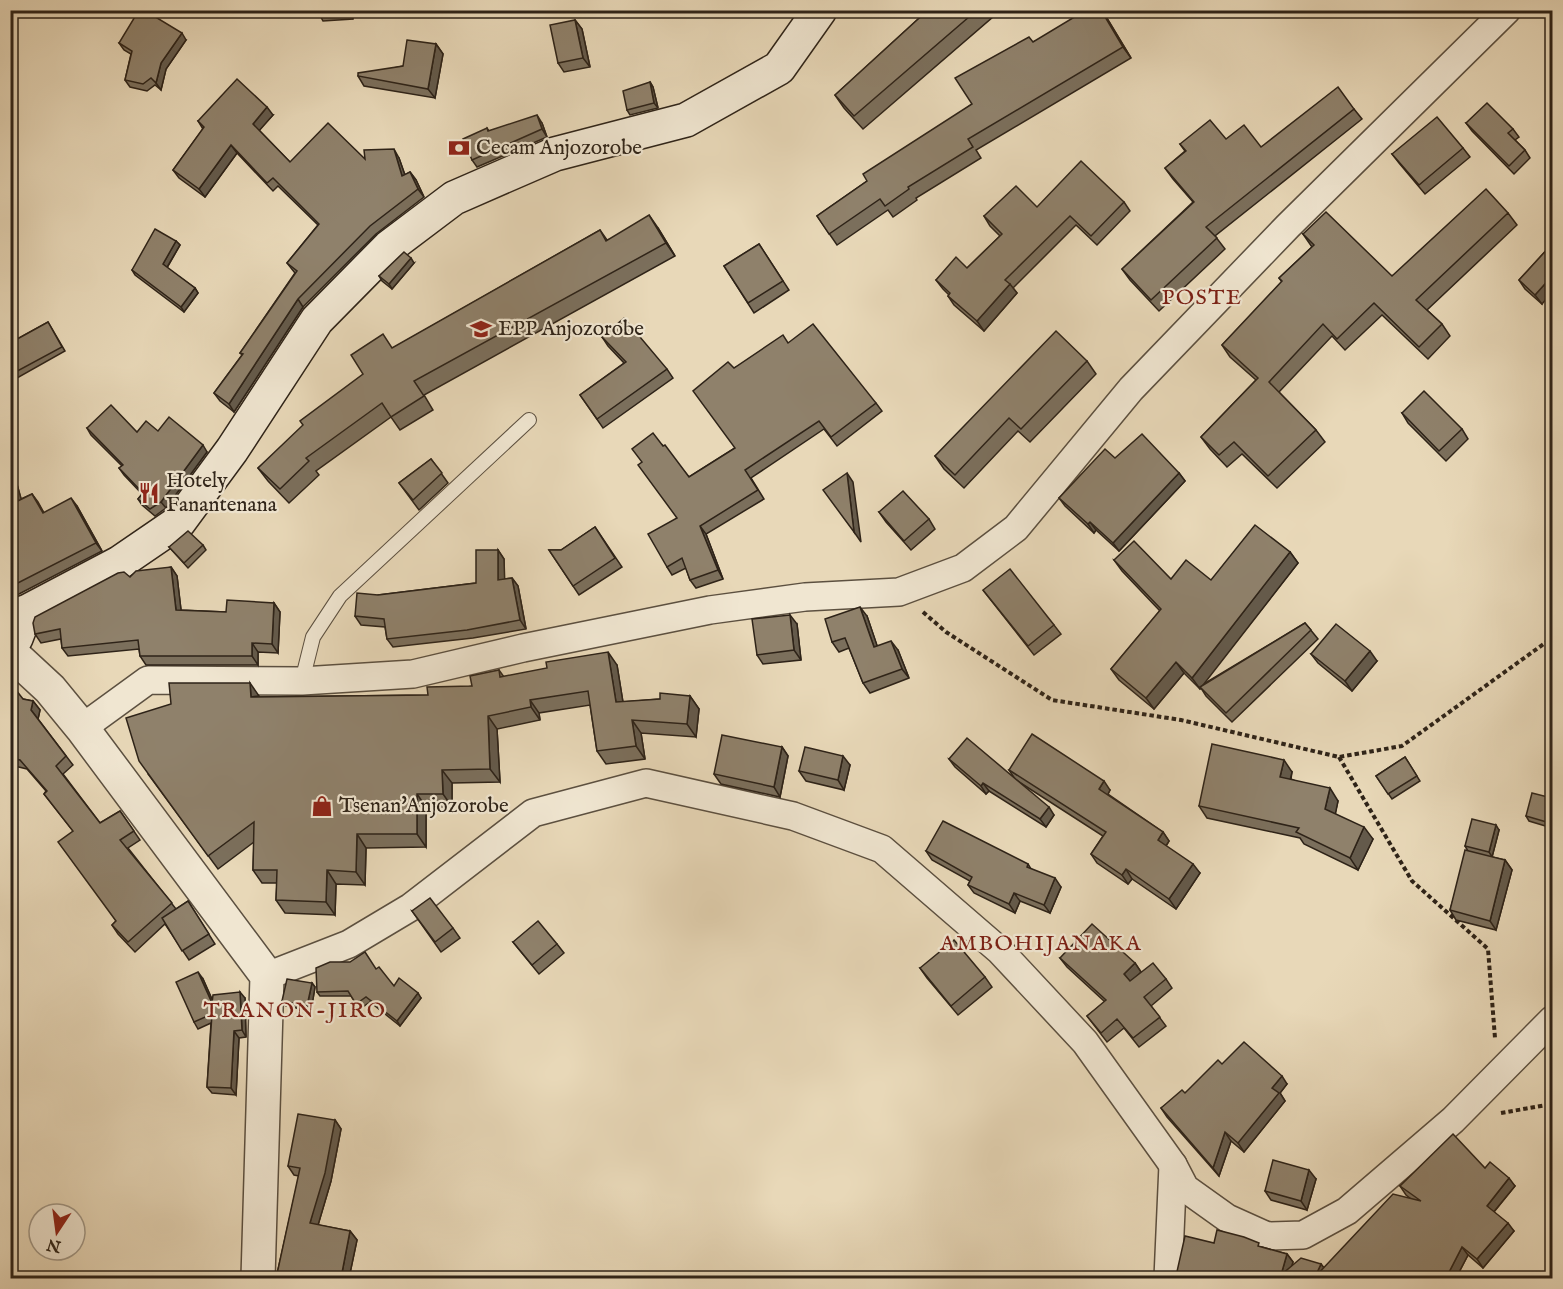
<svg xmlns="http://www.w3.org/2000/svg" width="1563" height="1289" font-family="'IM FELL English',serif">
  <rect width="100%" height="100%" fill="#e8d8b8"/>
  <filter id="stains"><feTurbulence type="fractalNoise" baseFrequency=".00333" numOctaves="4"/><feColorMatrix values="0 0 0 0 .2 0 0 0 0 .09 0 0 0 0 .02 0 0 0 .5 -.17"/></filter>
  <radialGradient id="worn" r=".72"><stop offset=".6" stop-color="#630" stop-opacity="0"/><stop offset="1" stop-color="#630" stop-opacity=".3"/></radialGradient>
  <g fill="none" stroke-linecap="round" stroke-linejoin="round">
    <defs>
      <path id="service" d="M 302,681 L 313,637 L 340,596 L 529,420"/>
      <g id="minor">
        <path d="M 82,728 L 148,680 L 302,681 L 413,674 L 523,648 L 710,610 L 805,597 L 899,592 L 963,568 L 1016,528 L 1131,389 L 1288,226 L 1507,10"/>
        <path d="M 267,976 L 349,944 L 411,907 L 533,813 L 646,783 L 793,816 L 882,849 L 1000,951 L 1085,1042 L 1173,1165 L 1185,1188 L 1227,1218 L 1267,1236 L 1303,1235 L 1347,1211 L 1453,1120 L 1552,1020"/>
        <path d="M 1168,1278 L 1173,1165"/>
      </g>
      <path id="tertiary" d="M 10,652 L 50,689 L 82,728 L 267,976 L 258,1278"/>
      <g id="secondary">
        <path d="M 10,616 L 26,612 L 119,563 L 179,522 L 232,450 L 317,320 L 389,247 L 454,198 L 555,154 L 686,120 L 779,68 L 820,10"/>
        <path d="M 10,644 L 16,638 L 26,612"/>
      </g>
    </defs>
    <use href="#service" stroke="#5c5040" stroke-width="16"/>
    <use href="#minor" stroke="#5c5040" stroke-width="30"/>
    <use href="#tertiary" stroke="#5c5040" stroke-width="36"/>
    <use href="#secondary" stroke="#2e2318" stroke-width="36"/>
    <g stroke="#2e2318" stroke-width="4" stroke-dasharray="4.5 3" stroke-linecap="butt">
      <path d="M 923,612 L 946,632 L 1052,700 L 1181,720 L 1339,757 L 1402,746 L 1552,638"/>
      <path d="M 1339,757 L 1412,881 L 1488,949 L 1495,1038"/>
      <path d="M 1501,1113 L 1552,1104"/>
    </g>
    <use href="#service" stroke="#f0e6d1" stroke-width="14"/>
    <use href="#minor" stroke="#f0e6d1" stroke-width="27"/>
    <use href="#tertiary" stroke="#f0e6d1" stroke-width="33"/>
    <use href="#secondary" stroke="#f0e6d1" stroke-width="33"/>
  </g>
  <g fill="#7b6f5c" stroke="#2e2318" stroke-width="1.5">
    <path d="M 317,10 L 352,10 L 353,19 L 323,21 Z"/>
    <path d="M 392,10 L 418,10 L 418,16 L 395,15 Z"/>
    <path d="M 928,10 L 990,10 L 994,16 L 863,129 L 844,108 L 835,95 Z"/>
    <path d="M 1105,15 L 1131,58 L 976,150 L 981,158 L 916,198 L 917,200 L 893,217 L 888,210 L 837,245 L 817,216 L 867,181 L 972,104 L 1033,42 Z"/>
    <path d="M 575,20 L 582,29 L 590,67 L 564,72 L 558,63 Z"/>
    <path d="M 186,40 L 166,69 L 161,90 L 155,85 L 147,91 L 130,87 L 125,80 L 131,54 L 124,50 L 119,43 Z"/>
    <path d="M 436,44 L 443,54 L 435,98 L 364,86 L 358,76 L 403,66 Z"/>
    <path d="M 650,82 L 653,87 L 658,108 L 630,115 L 627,110 Z"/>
    <path d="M 1354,109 L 1362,119 L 1215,236 L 1225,249 L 1159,311 L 1130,280 L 1122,269 L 1193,202 L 1173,179 L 1165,168 L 1185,151 L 1180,144 L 1226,139 L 1261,147 Z"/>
    <path d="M 273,115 L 259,130 L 290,162 L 399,158 L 405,175 L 410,172 L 416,180 L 424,197 L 376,234 L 303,307 L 234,412 L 220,401 L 214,393 L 242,355 L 240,353 L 295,273 L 287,263 L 318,225 L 278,186 L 273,191 L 237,153 L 205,197 L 179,178 L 173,170 L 203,129 L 198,121 Z"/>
    <path d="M 542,123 L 547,137 L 477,167 L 472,160 L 487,128 L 489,131 Z"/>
    <path d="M 1466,123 L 1513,129 L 1519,137 L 1515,140 L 1525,150 L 1530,158 L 1514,174 L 1472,131 Z"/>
    <path d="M 1463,148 L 1470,157 L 1425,194 L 1399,163 L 1392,154 Z"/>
    <path d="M 1124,202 L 1130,211 L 1097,245 L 1076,225 L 1013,288 L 1017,293 L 984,331 L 954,305 L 948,296 L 949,295 L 943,289 L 936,280 L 967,268 L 1000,236 L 990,226 L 984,216 L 1037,207 Z"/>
    <path d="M 1508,213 L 1517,225 L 1427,310 L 1442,324 L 1450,336 L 1428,359 L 1382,315 L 1345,350 L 1332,336 L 1279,392 L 1316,430 L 1325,442 L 1277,488 L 1242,454 L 1227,467 L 1210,449 L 1201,437 L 1256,380 L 1230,357 L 1222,345 L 1282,282 L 1279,278 L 1312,247 L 1303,234 L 1392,276 Z"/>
    <path d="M 658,228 L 675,256 L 424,395 L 433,410 L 400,430 L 391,417 L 316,471 L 319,475 L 289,503 L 268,481 L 258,468 L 393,348 L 600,230 L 607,240 Z"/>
    <path d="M 176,241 L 180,245 L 167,268 L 195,288 L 198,293 L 184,312 L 135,275 L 132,270 Z"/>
    <path d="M 759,244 L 789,290 L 754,313 L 724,266 Z"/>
    <path d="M 1552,244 L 1542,304 L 1525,289 L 1519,280 Z"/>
    <path d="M 414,263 L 392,289 L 382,281 L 379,276 Z"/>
    <path d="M 48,322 L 65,351 L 10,382 L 10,343 Z"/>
    <path d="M 602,337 L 667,369 L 673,378 L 603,428 L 580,395 L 624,363 L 608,346 Z"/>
    <path d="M 788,343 L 876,403 L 882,411 L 837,446 L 824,429 L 751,478 L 764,499 L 706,534 L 723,579 L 696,588 L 690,580 L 686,568 L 672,575 L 667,567 L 677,518 L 663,446 L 689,477 L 735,448 L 734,368 Z"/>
    <path d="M 1087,361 L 1096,374 L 1030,442 L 1018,431 L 964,488 L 944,469 L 935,456 Z"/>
    <path d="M 1402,413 L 1462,429 L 1468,439 L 1446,461 L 1408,423 Z"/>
    <path d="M 87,428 L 137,432 L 158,431 L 207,452 L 166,508 L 155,516 L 142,505 L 138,499 L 142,494 L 124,475 L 119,468 L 122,466 L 91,435 Z"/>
    <path d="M 1115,458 L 1179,473 L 1185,481 L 1119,551 L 1096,530 L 1094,533 L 1065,506 L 1059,498 Z"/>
    <path d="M 431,459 L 448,483 L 419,510 L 399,483 Z"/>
    <path d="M 10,466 L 13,470 L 21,499 L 32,494 L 44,513 L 77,506 L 102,551 L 19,594 L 10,597 Z"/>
    <path d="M 879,512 L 929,519 L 935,529 L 911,550 L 886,522 Z"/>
    <path d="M 595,527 L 622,567 L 579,595 L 549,550 L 561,550 Z"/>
    <path d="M 203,545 L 206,550 L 188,568 L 169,547 Z"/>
    <path d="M 498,550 L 504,559 L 504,579 L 512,578 L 518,586 L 526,629 L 473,638 L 393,647 L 387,639 L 385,627 L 361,625 L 355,616 L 378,595 L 476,583 Z"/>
    <path d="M 1290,552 L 1298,563 L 1202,685 L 1305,623 L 1318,639 L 1232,722 L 1206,696 L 1201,688 L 1200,689 L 1184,673 L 1154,709 L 1119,680 L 1111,669 L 1160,611 L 1122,571 L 1114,560 L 1171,579 L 1211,580 Z"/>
    <path d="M 171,567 L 177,576 L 181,610 L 226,612 L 274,603 L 280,612 L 278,653 L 258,652 L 258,665 L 146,665 L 140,656 L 139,649 L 68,656 L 62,648 L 61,639 L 41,643 L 35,634 L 130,577 Z"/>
    <path d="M 983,590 L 1054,625 L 1061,634 L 1034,655 Z"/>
    <path d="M 867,616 L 877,646 L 898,650 L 909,678 L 870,693 L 863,683 L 849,648 L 839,652 L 832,642 Z"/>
    <path d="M 797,624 L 801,660 L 763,664 L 757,655 Z"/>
    <path d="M 1311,654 L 1377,661 L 1352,691 L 1318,663 Z"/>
    <path d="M 617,665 L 623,702 L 660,699 L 690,696 L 699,709 L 696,737 L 641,733 L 645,759 L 606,764 L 597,751 L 590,705 L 539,713 L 540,720 L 497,729 L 500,782 L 452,783 L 452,807 L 426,807 L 426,847 L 366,848 L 365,885 L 336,884 L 335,915 L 285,913 L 276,900 L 277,883 L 262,883 L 253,870 L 254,842 L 218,869 L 148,774 L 259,697 L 428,695 L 472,686 L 499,670 L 504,677 Z"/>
    <path d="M 10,689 L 23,699 L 33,701 L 40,710 L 38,719 L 73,765 L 63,774 L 100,823 L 120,811 L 140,840 L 128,848 L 176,909 L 188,901 L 215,944 L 189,960 L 165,924 L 135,952 L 118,934 L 112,925 L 116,921 L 73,831 L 44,794 L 46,791 L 27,769 L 10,765 Z"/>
    <path d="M 782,747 L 788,756 L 780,797 L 721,784 L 714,774 Z"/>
    <path d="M 1405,757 L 1420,781 L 1392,799 L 1376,776 Z"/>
    <path d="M 949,759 L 1015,779 L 1009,770 L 1110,790 L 1108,794 L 1163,832 L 1169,841 L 1166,846 L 1200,873 L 1176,909 L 1132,879 L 1128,884 L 1097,863 L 1091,854 L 1103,836 L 1016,780 L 1054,815 L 1046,827 L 989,791 L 986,794 L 955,767 Z"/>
    <path d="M 850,765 L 844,790 L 806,781 L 799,771 Z"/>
    <path d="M 1292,772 L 1291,779 L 1338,801 L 1335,814 L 1373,839 L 1358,870 L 1304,844 L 1300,838 L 1207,818 L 1199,806 Z"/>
    <path d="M 1552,798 L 1552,828 L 1529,821 L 1526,816 Z"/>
    <path d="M 1499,830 L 1492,857 L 1505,860 L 1512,870 L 1496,930 L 1456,920 L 1450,910 L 1468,851 L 1465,846 Z"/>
    <path d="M 926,851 L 1028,864 L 1031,869 L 1061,887 L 1050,913 L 1020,901 L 1015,913 L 974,893 L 968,885 L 970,881 L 932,860 Z"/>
    <path d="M 412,911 L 453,928 L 460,938 L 441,952 Z"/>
    <path d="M 513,942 L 557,944 L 564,953 L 539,974 Z"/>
    <path d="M 1060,958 L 1135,963 L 1141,972 L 1166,979 L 1172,988 L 1151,1006 L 1166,1026 L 1139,1047 L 1124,1028 L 1107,1042 L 1087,1016 L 1105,1002 L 1067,967 Z"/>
    <path d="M 920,968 L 985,977 L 992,987 L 958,1015 L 927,978 Z"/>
    <path d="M 376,969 L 394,986 L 421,998 L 400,1026 L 370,1002 L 360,1009 L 351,996 L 320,996 L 317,992 Z"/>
    <path d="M 203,979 L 212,1000 L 245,998 L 246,1037 L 239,1038 L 236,1095 L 212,1093 L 207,1087 L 211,1023 L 198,1029 L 194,1022 Z"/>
    <path d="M 312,983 L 315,987 L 311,1011 L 286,1006 L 282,1001 Z"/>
    <path d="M 1222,1064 L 1287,1084 L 1280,1093 L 1285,1101 L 1244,1152 L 1231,1141 L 1219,1176 L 1167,1117 L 1161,1108 L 1185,1093 Z"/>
    <path d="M 335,1120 L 341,1129 L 331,1181 L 318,1225 L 350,1231 L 357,1240 L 349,1278 L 280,1278 L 277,1274 L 299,1176 L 294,1175 L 288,1166 Z"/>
    <path d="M 1485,1168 L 1515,1186 L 1494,1212 L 1514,1231 L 1483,1268 L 1468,1255 L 1456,1278 L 1179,1278 L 1176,1276 L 1214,1243 L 1262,1247 L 1287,1254 L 1293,1262 L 1292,1266 L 1321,1264 L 1324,1268 L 1411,1199 L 1406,1195 L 1400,1186 Z"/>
    <path d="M 1316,1179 L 1307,1210 L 1271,1200 L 1265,1191 Z"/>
  </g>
  <g fill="#645a4b" stroke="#2e2318" stroke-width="1.5">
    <path d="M 347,10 L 352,10 L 353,19 Z"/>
    <path d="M 1101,10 L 1105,15 L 1131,58 L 1123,47 Z"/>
    <path d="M 575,20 L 582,29 L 590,67 L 583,58 Z"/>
    <path d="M 182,33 L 186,40 L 166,69 L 161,90 L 156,83 L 161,63 Z"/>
    <path d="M 436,44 L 443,54 L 435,98 L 428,89 Z"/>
    <path d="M 650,82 L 653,87 L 658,108 L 654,103 Z"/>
    <path d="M 267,107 L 273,115 L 258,132 L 253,124 Z"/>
    <path d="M 537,115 L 542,123 L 547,137 L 542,129 Z"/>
    <path d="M 231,145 L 237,153 L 205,197 L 199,189 Z"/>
    <path d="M 394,149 L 399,158 L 408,184 L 402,176 Z"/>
    <path d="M 410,172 L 416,180 L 424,197 L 418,189 Z"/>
    <path d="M 649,215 L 658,228 L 675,256 L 666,243 Z"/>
    <path d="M 176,241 L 180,245 L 166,269 L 163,264 Z"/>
    <path d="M 411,258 L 414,263 L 392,289 L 389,284 Z"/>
    <path d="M 1552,276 L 1552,292 L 1542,304 L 1535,295 Z"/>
    <path d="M 1010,284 L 1017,293 L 984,331 L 977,321 Z"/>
    <path d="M 195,288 L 198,293 L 184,312 L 181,307 Z"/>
    <path d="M 298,299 L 303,307 L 234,412 L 229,404 Z"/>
    <path d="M 203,445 L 207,452 L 166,508 L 161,502 Z"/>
    <path d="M 10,466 L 13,470 L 24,509 L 18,501 L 10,474 Z"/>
    <path d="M 847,473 L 853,482 L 861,542 L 854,532 Z"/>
    <path d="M 1179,473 L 1185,481 L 1119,551 L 1113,543 Z"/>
    <path d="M 32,494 L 38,502 L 49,522 L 43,513 Z"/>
    <path d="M 71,498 L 77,506 L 102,551 L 96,543 Z"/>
    <path d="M 1090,522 L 1096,530 L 1094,533 L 1088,524 Z"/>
    <path d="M 700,526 L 706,534 L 723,579 L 718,570 Z"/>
    <path d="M 498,550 L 504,559 L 505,589 L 498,580 Z"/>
    <path d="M 1290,552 L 1298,563 L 1200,689 L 1192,678 Z"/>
    <path d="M 171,567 L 177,576 L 182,618 L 176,610 Z"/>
    <path d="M 512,578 L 518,586 L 526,629 L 520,620 Z"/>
    <path d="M 274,603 L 280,612 L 278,653 L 272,644 Z"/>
    <path d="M 860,607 L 867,616 L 881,657 L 874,647 Z"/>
    <path d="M 790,615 L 797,624 L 801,660 L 794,650 Z"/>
    <path d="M 891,641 L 898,650 L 909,678 L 902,669 Z"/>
    <path d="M 252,643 L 258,652 L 258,665 L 252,656 Z"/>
    <path d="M 1370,651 L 1377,661 L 1352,691 L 1345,681 Z"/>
    <path d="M 608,652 L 617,665 L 625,715 L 616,702 Z"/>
    <path d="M 1176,662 L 1184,673 L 1154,709 L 1146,698 Z"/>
    <path d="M 250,683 L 259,696 L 251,697 Z"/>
    <path d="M 690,696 L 699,709 L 696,737 L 687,724 Z"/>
    <path d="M 530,700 L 539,713 L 540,720 L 531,707 Z"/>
    <path d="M 33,701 L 40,710 L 38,719 L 31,710 Z"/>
    <path d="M 488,716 L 497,729 L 500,782 L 490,769 Z"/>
    <path d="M 632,720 L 641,733 L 645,759 L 636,746 Z"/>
    <path d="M 782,747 L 788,756 L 780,797 L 774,787 Z"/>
    <path d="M 843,756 L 850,765 L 844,790 L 838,780 Z"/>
    <path d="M 1284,760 L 1292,772 L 1288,789 L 1280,777 Z"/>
    <path d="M 442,770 L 452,783 L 452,807 L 443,794 Z"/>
    <path d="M 1104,781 L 1110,790 L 1106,798 L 1099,789 Z"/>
    <path d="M 983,783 L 989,791 L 986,794 L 981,786 Z"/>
    <path d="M 1330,788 L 1338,801 L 1334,821 L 1325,809 Z"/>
    <path d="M 417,794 L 426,807 L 426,847 L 417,834 Z"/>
    <path d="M 1049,807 L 1054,815 L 1046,827 L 1040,819 Z"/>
    <path d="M 1552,812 L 1552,827 L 1550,823 Z"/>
    <path d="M 1496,825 L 1499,830 L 1492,857 L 1489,852 Z"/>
    <path d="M 1364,827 L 1373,839 L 1358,870 L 1350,858 Z"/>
    <path d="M 1163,832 L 1169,841 L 1164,849 L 1158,840 Z"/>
    <path d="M 357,834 L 366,848 L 365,885 L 356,872 Z"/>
    <path d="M 1505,860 L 1512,870 L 1496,930 L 1490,921 Z"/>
    <path d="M 1193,864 L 1200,873 L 1176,909 L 1169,899 Z"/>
    <path d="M 1126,869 L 1132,879 L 1128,884 L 1122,875 Z"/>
    <path d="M 327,870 L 336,884 L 335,915 L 326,902 Z"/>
    <path d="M 1055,878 L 1061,887 L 1050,913 L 1044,905 Z"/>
    <path d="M 1014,893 L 1020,901 L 1015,913 L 1009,904 Z"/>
    <path d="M 1135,963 L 1141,972 L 1131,983 L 1124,974 Z"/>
    <path d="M 198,972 L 203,979 L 217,1010 L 212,1003 Z"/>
    <path d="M 312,983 L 315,987 L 311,1011 L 307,1006 Z"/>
    <path d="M 240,992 L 245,998 L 246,1037 L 242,1030 Z"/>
    <path d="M 418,993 L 421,998 L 400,1026 L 397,1021 Z"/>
    <path d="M 234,1031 L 239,1038 L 236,1095 L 231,1088 Z"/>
    <path d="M 1282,1076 L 1287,1084 L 1280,1093 L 1285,1101 L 1244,1152 L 1238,1143 L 1272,1088 Z"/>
    <path d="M 335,1120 L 341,1129 L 331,1181 L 316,1232 L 310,1223 Z"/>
    <path d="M 1225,1132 L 1231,1141 L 1219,1176 L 1213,1168 Z"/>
    <path d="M 1309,1170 L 1316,1179 L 1307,1210 L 1301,1201 Z"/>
    <path d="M 1509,1178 L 1515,1186 L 1492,1214 L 1487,1206 Z"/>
    <path d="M 1508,1223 L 1514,1231 L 1483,1268 L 1477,1259 Z"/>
    <path d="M 350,1231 L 357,1240 L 349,1278 L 341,1278 Z"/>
    <path d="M 1462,1247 L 1468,1255 L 1456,1278 L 1446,1278 Z"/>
    <path d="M 1287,1254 L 1293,1262 L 1288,1278 L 1281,1275 Z"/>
    <path d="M 1321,1264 L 1327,1272 L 1315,1277 Z"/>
  </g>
  <g fill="#8f816b" stroke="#2e2318" stroke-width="1.5">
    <path d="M 139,10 L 144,10 L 182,33 L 161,63 L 156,83 L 151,78 L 143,84 L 125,80 L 132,51 L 119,43 Z"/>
    <path d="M 928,10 L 977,10 L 854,116 L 835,95 Z"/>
    <path d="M 1086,10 L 1101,10 L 1123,47 L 968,139 L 973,147 L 908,187 L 909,189 L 885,206 L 880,199 L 829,234 L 817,216 L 867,181 L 863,174 L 972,104 L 955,78 L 1029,37 L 1033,42 Z"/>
    <path d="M 575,20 L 583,58 L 558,63 L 550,25 Z"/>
    <path d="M 407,40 L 436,44 L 428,89 L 358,76 L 358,73 L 403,66 Z"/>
    <path d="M 237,79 L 267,107 L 253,124 L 290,162 L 328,123 L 365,159 L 364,150 L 394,149 L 402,176 L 410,172 L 418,189 L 370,226 L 298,299 L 229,404 L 214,393 L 243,354 L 240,353 L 297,271 L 287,263 L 319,224 L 273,178 L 267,183 L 231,145 L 199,189 L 173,170 L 204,127 L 198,121 Z"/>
    <path d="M 650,82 L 654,103 L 627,110 L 623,91 Z"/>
    <path d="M 1338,87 L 1354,109 L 1206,227 L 1217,238 L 1151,300 L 1122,269 L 1194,202 L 1165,168 L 1186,151 L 1180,144 L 1210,120 L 1226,139 L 1244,125 L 1261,147 Z"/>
    <path d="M 1487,103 L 1513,129 L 1508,133 L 1525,150 L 1509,166 L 1466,123 Z"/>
    <path d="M 537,115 L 542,129 L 472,160 L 463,139 L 487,128 L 488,131 Z"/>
    <path d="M 1437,117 L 1463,148 L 1419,185 L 1392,154 Z"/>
    <path d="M 1081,161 L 1124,202 L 1091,236 L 1070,216 L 1005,280 L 1010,284 L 977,321 L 948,296 L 950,293 L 936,280 L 956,257 L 967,268 L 1002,234 L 984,216 L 1016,186 L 1037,207 Z"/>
    <path d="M 1486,189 L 1508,213 L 1416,300 L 1442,324 L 1419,347 L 1374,303 L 1337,339 L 1323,324 L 1269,382 L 1316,430 L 1268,476 L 1234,442 L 1219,455 L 1201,437 L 1258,378 L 1222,345 L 1282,281 L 1279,278 L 1314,245 L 1303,234 L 1326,212 L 1392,276 Z"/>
    <path d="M 649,215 L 666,243 L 414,381 L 424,396 L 391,417 L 382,403 L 306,458 L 309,461 L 280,489 L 258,468 L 303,425 L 300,421 L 363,374 L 351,355 L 383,334 L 392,348 L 600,230 L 606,241 Z"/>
    <path d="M 155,229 L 176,241 L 163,264 L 195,288 L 181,307 L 132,270 Z"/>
    <path d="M 759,244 L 783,281 L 748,303 L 724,266 Z"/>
    <path d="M 1552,244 L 1552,276 L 1535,295 L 1519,280 Z"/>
    <path d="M 404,252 L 411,258 L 389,284 L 379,276 Z"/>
    <path d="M 624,318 L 667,369 L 597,419 L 580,395 L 626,362 L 602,337 Z"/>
    <path d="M 48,322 L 62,347 L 10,375 L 10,343 Z"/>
    <path d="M 813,324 L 876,403 L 831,437 L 819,421 L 745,470 L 758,490 L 700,526 L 718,570 L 690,580 L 682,558 L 667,567 L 648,534 L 677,518 L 638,465 L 642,462 L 632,449 L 653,433 L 663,446 L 665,445 L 689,477 L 735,448 L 693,391 L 728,362 L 734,368 L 783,335 L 788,343 Z"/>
    <path d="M 1056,331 L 1087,361 L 1021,429 L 1009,418 L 955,475 L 935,456 Z"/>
    <path d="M 1424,391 L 1462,429 L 1439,451 L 1402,413 Z"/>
    <path d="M 111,405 L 137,432 L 146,421 L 158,431 L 169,417 L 203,445 L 161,502 L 150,509 L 138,499 L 143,493 L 119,468 L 123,465 L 87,428 Z"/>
    <path d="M 1142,434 L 1179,473 L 1113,543 L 1090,522 L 1088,524 L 1059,498 L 1105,449 L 1115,458 Z"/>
    <path d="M 431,459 L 442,473 L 413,500 L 399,483 Z"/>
    <path d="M 847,473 L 854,532 L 823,490 Z"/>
    <path d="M 10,474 L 18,501 L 32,494 L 43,513 L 71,498 L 96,543 L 10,587 Z"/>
    <path d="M 903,491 L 929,519 L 904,541 L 879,512 Z"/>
    <path d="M 1255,525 L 1290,552 L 1192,678 L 1176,662 L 1146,698 L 1111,669 L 1161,609 L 1114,560 L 1134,541 L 1171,579 L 1186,560 L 1211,580 Z"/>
    <path d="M 595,527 L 615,558 L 573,586 L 549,550 L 561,550 Z"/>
    <path d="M 188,531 L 203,545 L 184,563 L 169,547 Z"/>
    <path d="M 476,550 L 498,550 L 498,580 L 512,578 L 520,620 L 467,630 L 387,639 L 384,619 L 355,616 L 357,593 L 378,595 L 476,583 Z"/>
    <path d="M 171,567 L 176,610 L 226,612 L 227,600 L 274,603 L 272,644 L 252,643 L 252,656 L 140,656 L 138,640 L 62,648 L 60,629 L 35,634 L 33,623 L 35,617 L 118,573 L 124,572 L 130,577 L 136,571 Z"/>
    <path d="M 1010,569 L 1054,625 L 1028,646 L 983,590 Z"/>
    <path d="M 860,607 L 874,647 L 891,641 L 902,669 L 863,683 L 845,638 L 832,642 L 825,619 Z"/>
    <path d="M 790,615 L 794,650 L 757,655 L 752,619 Z"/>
    <path d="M 1305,623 L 1311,630 L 1226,713 L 1200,687 Z"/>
    <path d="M 1336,624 L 1370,651 L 1345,681 L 1311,654 Z"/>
    <path d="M 608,652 L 616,702 L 660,699 L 660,693 L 690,696 L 687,724 L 632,720 L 636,746 L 597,751 L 588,691 L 530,700 L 531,707 L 488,716 L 490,769 L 442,770 L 443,794 L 417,794 L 417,834 L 357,834 L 356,872 L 327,870 L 326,902 L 276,900 L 277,870 L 253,870 L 254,822 L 208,856 L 139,761 L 126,718 L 171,704 L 169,683 L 250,683 L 251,697 L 428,695 L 427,687 L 472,686 L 470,676 L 499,670 L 500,677 L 547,668 L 546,662 Z"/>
    <path d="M 10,689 L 16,690 L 23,699 L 33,701 L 31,710 L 66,756 L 56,766 L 100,823 L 120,811 L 134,831 L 120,840 L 172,903 L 128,942 L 112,925 L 116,921 L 58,842 L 73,831 L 44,794 L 47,791 L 20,760 L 10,758 Z"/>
    <path d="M 1032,734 L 1104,781 L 1099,789 L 1163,832 L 1158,840 L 1193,864 L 1169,899 L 1126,869 L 1122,875 L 1091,854 L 1106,832 L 1009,770 Z"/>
    <path d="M 722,735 L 782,747 L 774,787 L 714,774 Z"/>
    <path d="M 967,738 L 1049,807 L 1040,819 L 983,783 L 981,786 L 949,759 Z"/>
    <path d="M 1212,744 L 1284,760 L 1280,777 L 1330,788 L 1325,809 L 1364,827 L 1350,858 L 1296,832 L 1299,828 L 1199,806 Z"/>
    <path d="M 805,747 L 843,756 L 838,780 L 799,771 Z"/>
    <path d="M 1405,757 L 1417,776 L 1388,794 L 1376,776 Z"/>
    <path d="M 1532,793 L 1552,798 L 1552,812 L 1550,823 L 1526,816 Z"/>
    <path d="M 1472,819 L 1496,825 L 1489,852 L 1465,846 Z"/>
    <path d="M 943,821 L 1028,864 L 1027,867 L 1055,878 L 1044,905 L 1014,893 L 1009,904 L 968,885 L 972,877 L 926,851 Z"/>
    <path d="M 1465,850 L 1505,860 L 1490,921 L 1450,910 Z"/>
    <path d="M 430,898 L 453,928 L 435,942 L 412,911 Z"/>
    <path d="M 188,901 L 209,934 L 182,951 L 162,918 Z"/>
    <path d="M 538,921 L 557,944 L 532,965 L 513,942 Z"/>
    <path d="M 1092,924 L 1135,963 L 1124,974 L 1130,981 L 1153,963 L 1166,979 L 1144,997 L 1160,1017 L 1133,1038 L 1117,1019 L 1101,1033 L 1087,1016 L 1106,1000 L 1060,958 Z"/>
    <path d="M 954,940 L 985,977 L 951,1006 L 920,968 Z"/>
    <path d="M 365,952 L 376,969 L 379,967 L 394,986 L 399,978 L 418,993 L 397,1021 L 366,997 L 356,1004 L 348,991 L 317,992 L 316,968 L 330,962 L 350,962 Z"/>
    <path d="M 198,972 L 212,1003 L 213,995 L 240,992 L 242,1030 L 234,1031 L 231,1088 L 207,1087 L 212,1014 L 194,1022 L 176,982 Z"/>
    <path d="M 287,979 L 312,983 L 307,1006 L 282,1001 Z"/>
    <path d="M 1244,1042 L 1282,1076 L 1272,1088 L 1279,1093 L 1238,1143 L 1225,1132 L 1213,1168 L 1161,1108 L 1182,1090 L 1185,1093 L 1218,1060 L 1222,1064 Z"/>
    <path d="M 298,1114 L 335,1120 L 325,1173 L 310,1223 L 350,1231 L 341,1278 L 292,1278 L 277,1274 L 300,1168 L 288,1166 Z"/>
    <path d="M 1453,1134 L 1485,1168 L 1490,1162 L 1509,1178 L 1487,1206 L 1508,1223 L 1477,1259 L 1462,1247 L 1446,1278 L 1188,1278 L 1176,1276 L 1185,1236 L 1214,1243 L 1217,1230 L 1244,1237 L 1259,1243 L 1258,1246 L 1287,1254 L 1281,1275 L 1301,1258 L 1321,1264 L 1315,1277 L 1393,1194 L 1421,1201 L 1400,1186 Z"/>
    <path d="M 1273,1160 L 1309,1170 L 1301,1201 L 1265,1191 Z"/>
  </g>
  <defs>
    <symbol id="bank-bare" viewBox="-9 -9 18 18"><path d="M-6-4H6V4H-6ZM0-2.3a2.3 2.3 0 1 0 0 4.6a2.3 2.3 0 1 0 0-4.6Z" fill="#8f2418" stroke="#f0e6d1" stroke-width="2.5" paint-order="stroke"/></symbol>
    <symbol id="school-bare" viewBox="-9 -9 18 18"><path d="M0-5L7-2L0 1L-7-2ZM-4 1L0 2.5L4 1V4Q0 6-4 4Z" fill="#8f2418" stroke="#f0e6d1" stroke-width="2.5" paint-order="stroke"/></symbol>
    <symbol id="restaurant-bare" viewBox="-9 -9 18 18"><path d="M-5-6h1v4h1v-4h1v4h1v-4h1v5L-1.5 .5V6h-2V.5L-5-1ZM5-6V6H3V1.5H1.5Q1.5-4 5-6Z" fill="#8f2418" stroke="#f0e6d1" stroke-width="2.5" paint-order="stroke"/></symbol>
    <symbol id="shop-bare" viewBox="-9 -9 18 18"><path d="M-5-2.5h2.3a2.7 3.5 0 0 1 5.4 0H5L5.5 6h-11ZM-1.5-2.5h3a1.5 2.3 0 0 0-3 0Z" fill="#8f2418" stroke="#f0e6d1" stroke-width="2.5" paint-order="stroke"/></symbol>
  </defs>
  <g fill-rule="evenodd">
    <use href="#bank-bare" x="444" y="133" width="30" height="30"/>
    <use href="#school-bare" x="466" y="314" width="30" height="30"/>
    <use href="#restaurant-bare" x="134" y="478" width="30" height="30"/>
    <use href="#shop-bare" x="307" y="791" width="30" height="30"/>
  </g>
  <g text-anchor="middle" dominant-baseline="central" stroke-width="4.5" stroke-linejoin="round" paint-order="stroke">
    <g font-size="21" fill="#2e2318" stroke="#f0e6d1" text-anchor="start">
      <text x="476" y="148">Cecam Anjozorobe</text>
      <text x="498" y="329">EPP Anjozorobe</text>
      <text x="166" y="481">Hotely<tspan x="166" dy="24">Fanantenana</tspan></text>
      <text x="339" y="806">Tsenan'Anjozorobe</text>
    </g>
    <g font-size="22" letter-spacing="1.5" fill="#7a1f14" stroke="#f0e6d1">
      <text x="1202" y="298">POSTE</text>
      <text x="1041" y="944">AMBOHIJANAKA</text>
      <text x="295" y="1011">TRANON-JIRO</text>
    </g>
  </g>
  <rect width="1563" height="1289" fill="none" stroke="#e8d8b8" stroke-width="36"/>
  <rect x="12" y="12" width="1539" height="1265" fill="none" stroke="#2e2318" stroke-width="3"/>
  <rect x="18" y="18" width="1527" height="1253" fill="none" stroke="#2e2318" stroke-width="1.5"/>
  <g transform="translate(57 1232) rotate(193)"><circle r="28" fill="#f0e6d1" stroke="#a29887" stroke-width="1.5"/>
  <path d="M0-4.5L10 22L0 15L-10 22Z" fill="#8f2418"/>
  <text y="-9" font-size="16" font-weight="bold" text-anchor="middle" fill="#2e2318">N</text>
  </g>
  <rect width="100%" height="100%" filter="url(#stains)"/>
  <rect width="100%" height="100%" fill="url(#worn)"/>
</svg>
